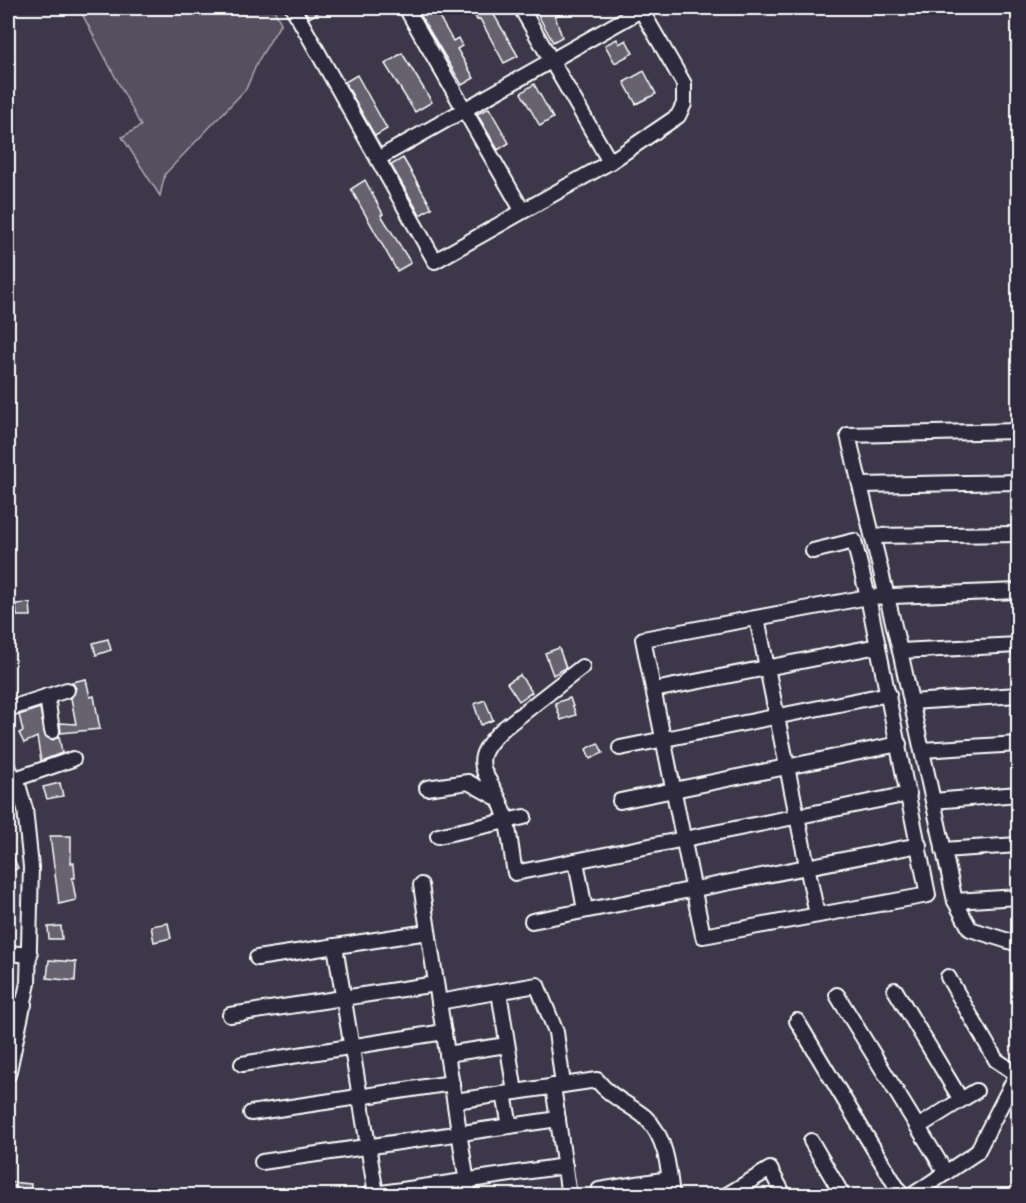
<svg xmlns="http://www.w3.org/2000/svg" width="1026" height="1203" font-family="Sriracha,sans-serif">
  <rect width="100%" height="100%" fill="#3c3749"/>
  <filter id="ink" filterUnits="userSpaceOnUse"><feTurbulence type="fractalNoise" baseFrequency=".0167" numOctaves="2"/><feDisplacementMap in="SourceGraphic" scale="12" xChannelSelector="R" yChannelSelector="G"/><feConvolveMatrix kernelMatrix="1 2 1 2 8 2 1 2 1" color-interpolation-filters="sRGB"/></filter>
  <g filter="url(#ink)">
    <path fill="#555060" stroke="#aaa8b0" stroke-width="1.5" d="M 79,8 L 273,8 L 281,23 L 258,61 L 246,89 L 165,174 L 160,196 L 122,137 L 141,126 Z"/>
    <g fill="#666270" stroke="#fff" stroke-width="1.5">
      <path d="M 303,8 L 326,8 L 309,18 Z"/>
      <path d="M 416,8 L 434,8 L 453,41 L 458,38 L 462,46 L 457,49 L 474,78 L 462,85 Z"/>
      <path d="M 471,8 L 490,8 L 518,56 L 504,63 L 480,19 L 477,20 Z"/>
      <path d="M 534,8 L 556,8 L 560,14 L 555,16 L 562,37 L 553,42 Z"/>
      <path d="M 617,39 L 619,44 L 626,40 L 633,53 L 615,63 L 605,45 Z"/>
      <path d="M 402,53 L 432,102 L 415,112 L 385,64 Z"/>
      <path d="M 644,71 L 656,94 L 636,104 L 624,82 Z"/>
      <path d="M 357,75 L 387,129 L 375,136 L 345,82 Z"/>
      <path d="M 534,84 L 553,118 L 540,126 L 521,93 Z"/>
      <path d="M 489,108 L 509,143 L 498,150 L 477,114 Z"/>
      <path d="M 403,158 L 432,208 L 420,215 L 391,165 Z"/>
      <path d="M 365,180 L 383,214 L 381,215 L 411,263 L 397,271 L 351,189 Z"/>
      <path d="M 30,603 L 31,616 L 17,616 L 16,604 Z"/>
      <path d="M 108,639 L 111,650 L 96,655 L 93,643 Z"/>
      <path d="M 559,648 L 566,668 L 553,675 L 545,653 Z"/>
      <path d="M 520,675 L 532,692 L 519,701 L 507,683 Z"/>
      <path d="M 86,679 L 90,697 L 94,696 L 100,729 L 61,733 L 60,723 L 76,724 L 71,698 L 76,688 L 72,682 Z"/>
      <path d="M 570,698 L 576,715 L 561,720 L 555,703 Z"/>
      <path d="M 485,700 L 493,720 L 481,725 L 474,704 Z"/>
      <path d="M 40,708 L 45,736 L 53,740 L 59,736 L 62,753 L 41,761 L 37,737 L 24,743 L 19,733 L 23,731 L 19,715 Z"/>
      <path d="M 598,743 L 603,753 L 590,759 L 586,749 Z"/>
      <path d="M 60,783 L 63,796 L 47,799 L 43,787 Z"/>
      <path d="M 50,836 L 71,836 L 71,863 L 74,863 L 75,878 L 72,878 L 76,900 L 59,904 Z"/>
      <path d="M 8,846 L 18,868 L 8,874 Z"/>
      <path d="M 168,923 L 171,938 L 154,942 L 151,926 Z"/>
      <path d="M 61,926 L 62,939 L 49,939 L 48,927 Z"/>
      <path d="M 49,960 L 76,962 L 75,981 L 47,978 Z"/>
      <path d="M 9,1182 L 31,1184 L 30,1196 L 9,1196 Z"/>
    </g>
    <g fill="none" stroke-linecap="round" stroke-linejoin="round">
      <defs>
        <g id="minor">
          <path d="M 293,8 L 435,261 L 610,162"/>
          <path d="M 406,8 L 522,210"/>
          <path d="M 521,8 L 610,162 L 678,116 L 684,104 L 684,84 L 640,8"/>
          <path d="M 379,158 L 641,10"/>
          <path d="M 1018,431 L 848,435 L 900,651 L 955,901 L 970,929 L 1018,944"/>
          <path d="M 861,485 L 1018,482"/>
          <path d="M 873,536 L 1018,534"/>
          <path d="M 813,551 L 854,541 L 868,597 L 928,895 L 703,936 L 643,639 L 868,597 L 1018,591"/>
          <path d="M 757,618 L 817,915"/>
          <path d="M 900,651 L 1018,645"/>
          <path d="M 582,667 L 504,728 C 463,765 490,772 503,809 C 510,828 511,853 515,873 L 909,794"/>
          <path d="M 654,690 L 878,646"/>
          <path d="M 47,696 L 52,731"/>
          <path d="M 911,702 L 1018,695"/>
          <path d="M 8,709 L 67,690"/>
          <path d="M 620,748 L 889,694"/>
          <path d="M 922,750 L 1018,744"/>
          <path d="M 8,767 L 19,788 L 25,809 L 31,867 L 28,983 L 8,1075"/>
          <path d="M 15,779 L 73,759"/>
          <path d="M 427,788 L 468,782 L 495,797"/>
          <path d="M 620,801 L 899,744"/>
          <path d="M 933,801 L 1018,794"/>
          <path d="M 438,836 L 524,817"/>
          <path d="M 943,850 L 1018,845"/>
          <path d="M 576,861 L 585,910"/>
          <path d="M 421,885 L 469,1196"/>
          <path d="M 955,901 L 1018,897"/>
          <path d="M 532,921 L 919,845"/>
          <path d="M 335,946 L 376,1194"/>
          <path d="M 8,953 L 30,955"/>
          <path d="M 257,958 L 428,932"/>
          <path d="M 895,990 L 961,1100 L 918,1127"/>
          <path d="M 499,992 L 515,1092"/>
          <path d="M 837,995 L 946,1173"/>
          <path d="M 439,1002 L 537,985 L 556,1032 L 563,1085"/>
          <path d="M 8,1005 L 24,1005"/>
          <path d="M 230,1015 L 436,984"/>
          <path d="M 797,1021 L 902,1196"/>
          <path d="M 447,1054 L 507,1045"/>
          <path d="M 242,1064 L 444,1032"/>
          <path d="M 553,1086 L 569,1196"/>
          <path d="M 504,1094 L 510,1126"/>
          <path d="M 961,1100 L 976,1091"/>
          <path d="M 455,1101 L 597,1080 C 610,1097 629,1104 645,1117 C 666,1136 669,1169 672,1196"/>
          <path d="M 251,1113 L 452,1083"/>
          <path d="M 811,1141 L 843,1196"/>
          <path d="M 262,1162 L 558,1119"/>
          <path d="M 599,1190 L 669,1179"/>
          <path d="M 368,1195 L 565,1166"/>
          <path d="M 725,1196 L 770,1169 L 784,1195"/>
          <path d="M 911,1196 L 977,1152 L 1017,1074 L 996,1060 L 948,977"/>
        </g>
      </defs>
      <use href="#minor" stroke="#fff" stroke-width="18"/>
      <use href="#minor" stroke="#2f2a3d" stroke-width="14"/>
    </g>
  </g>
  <rect width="1026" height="1203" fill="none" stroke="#2f2a3d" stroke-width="30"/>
  <rect x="15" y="15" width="996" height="1173" fill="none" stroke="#fff" stroke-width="2" filter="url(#ink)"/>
</svg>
